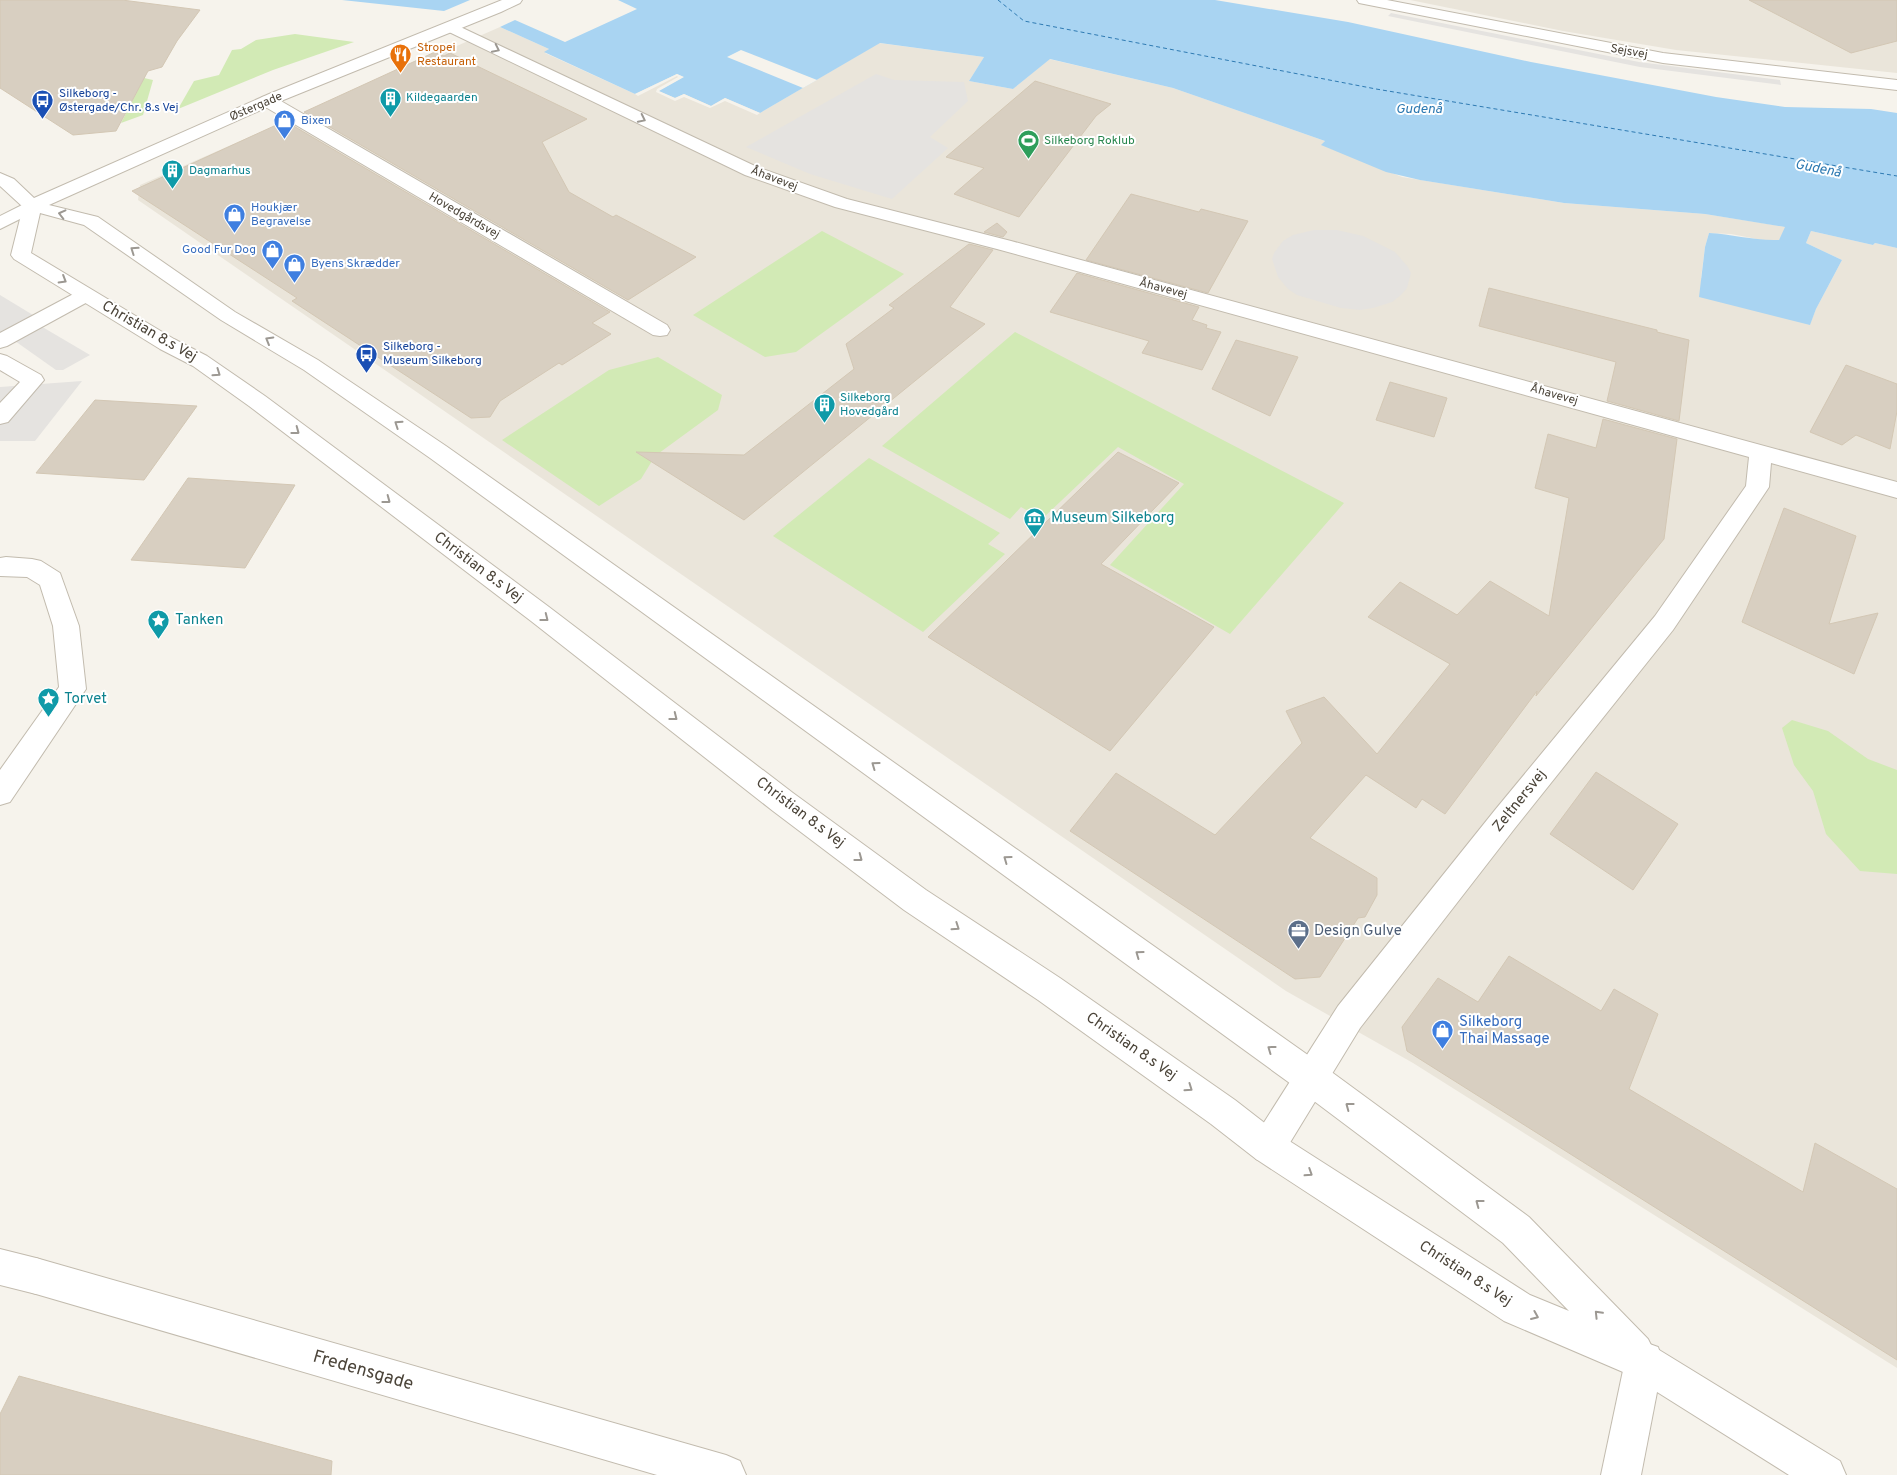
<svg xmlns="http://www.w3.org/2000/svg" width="1897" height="1475" font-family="Overpass,sans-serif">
  <rect width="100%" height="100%" fill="#f6f3ec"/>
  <g fill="#eae5da">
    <path d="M 1410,0 L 1897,0 L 1897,73 L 1676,50 L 1563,31 Z"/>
    <path d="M 500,27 L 549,49 L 545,53 L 635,94 L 677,74 L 684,77 L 684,94 L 725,98 L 760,113 L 879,43 L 984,57 L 969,81 L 1013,89 L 1049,59 L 1173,88 L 1325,141 L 1322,145 L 1402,177 L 1564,203 L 1705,214 L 1786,227 L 1779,240 L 1762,240 L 1731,234 L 1709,233 L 1705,247 L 1701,278 L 1810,324 L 1816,309 L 1842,260 L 1806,243 L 1811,231 L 1873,245 L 1875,243 L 1897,248 L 1897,1368 L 1413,1063 L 1286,991 L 138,200 L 140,185 Z"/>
  </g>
  <g fill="#d2eab5">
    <path d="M 295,34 L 354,42 L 273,70 L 178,109 L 194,81 L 219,75 L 232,50 L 241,49 L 256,40 Z"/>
    <path d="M 144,78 L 153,80 L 143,115 L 121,123 Z"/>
    <path d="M 822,231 L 904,274 L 796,352 L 765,357 L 693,315 Z"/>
    <path d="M 1015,332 L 1344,503 L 1230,634 L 1110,565 L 1184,484 L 1118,447 L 1042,519 L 1021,507 L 1010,519 L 882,446 Z"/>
    <path d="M 658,357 L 722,395 L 718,410 L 655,456 L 641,479 L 599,506 L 502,440 L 609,370 Z"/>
    <path d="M 869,458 L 1000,533 L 988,544 L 1005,554 L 923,632 L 773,536 Z"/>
    <path d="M 1792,720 L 1828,731 L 1868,759 L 1897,770 L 1897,874 L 1860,871 L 1826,834 L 1813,791 L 1794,765 L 1782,728 Z"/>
  </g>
  <g fill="#e5e3e0">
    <path d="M 1391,13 L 1639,62 L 1780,80 L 1781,85 L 1640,67 L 1388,16 Z"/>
    <path d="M 876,74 L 894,80 L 964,82 L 968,101 L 930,137 L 948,148 L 892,199 L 810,174 L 746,147 Z"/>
    <path d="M 1314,230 L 1337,230 L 1363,236 L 1395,252 L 1408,267 L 1411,273 L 1407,288 L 1401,295 L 1392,302 L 1373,308 L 1360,310 L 1341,308 L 1297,295 L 1288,289 L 1278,277 L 1272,259 L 1274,253 L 1283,241 L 1293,235 Z"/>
    <path d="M 0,295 L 33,315 L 0,332 Z"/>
    <path d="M 39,325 L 90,355 L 63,370 L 56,370 L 15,341 Z"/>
    <path d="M 82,381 L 35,441 L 0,441 L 0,387 Z"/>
  </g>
  <g fill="#a9d4f2">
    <path d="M 342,0 L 470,0 L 444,11 Z"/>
    <path d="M 618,0 L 1215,0 L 1348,22 L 1531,62 L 1716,97 L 1785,107 L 1871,109 L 1897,113 L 1897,248 L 1875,243 L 1873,245 L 1811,231 L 1806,243 L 1842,260 L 1816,309 L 1810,325 L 1699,297 L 1705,247 L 1709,233 C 1732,234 1755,241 1779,240 L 1785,227 L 1705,214 L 1564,203 L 1420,180 L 1386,172 L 1321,145 L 1325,141 L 1173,88 L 1050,59 L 1013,89 L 969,81 L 984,57 L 880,43 L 760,113 L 725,98 L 711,106 L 684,94 L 675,98 L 658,91 L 683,77 L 677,74 L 635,94 L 544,52 L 549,49 L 500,27 L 515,20 L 565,42 L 637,9 Z"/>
  </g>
  <g fill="#f6f3ec">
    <path d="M 741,50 L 817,80 L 803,88 L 727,57 Z"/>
    <path d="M 677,74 L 684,77 L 659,91 L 675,98 L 684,94 L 711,106 L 725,98 L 760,113 L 757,115 L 725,101 L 710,108 L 684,97 L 675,101 L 656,92 L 657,89 L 678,77 L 677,76 L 638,96 L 635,94 Z"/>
  </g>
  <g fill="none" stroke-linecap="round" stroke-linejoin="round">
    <path stroke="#2e7ab2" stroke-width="1" stroke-dasharray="4 3" stroke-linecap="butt" d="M 998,0 L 1024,21 L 1376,89 L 1897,176"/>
  </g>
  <g fill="#d8cfc1" stroke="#d3c7b4">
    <path d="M 0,0 L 122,0 L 200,10 L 177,41 L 162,67 L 148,71 L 116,131 L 73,135 L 0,88 Z"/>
    <path d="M 1749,0 L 1897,0 L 1897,41 L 1851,53 Z"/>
    <path d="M 435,52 L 444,56 L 450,53 L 587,119 L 542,142 L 569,192 L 613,217 L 616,215 L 696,257 L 628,300 L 304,112 Z"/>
    <path d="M 1035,81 L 1111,104 L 1096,116 L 1019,217 L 954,194 L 984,168 L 946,157 Z"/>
    <path d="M 285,121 L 610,312 L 592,323 L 611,334 L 562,365 L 559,363 L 500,401 L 490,417 L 471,418 L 292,301 L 297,298 L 132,191 Z"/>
    <path d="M 1131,194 L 1199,212 L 1201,209 L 1248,221 L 1208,293 L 1086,260 Z"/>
    <path d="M 997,223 L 1007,232 L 1003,237 L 984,232 Z"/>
    <path d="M 969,244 L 993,250 L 950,307 L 985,324 L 744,520 L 636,452 L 744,455 L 854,369 L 846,344 L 894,308 L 889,305 Z"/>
    <path d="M 1077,273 L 1199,307 L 1192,320 L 1207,325 L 1206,328 L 1221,332 L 1202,370 L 1142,353 L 1149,341 L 1050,312 Z"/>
    <path d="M 1489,288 L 1657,330 L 1657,332 L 1689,340 L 1679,421 L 1607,401 L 1616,362 L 1479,326 Z"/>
    <path d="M 1236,340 L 1298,357 L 1270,416 L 1212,389 Z"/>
    <path d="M 1846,365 L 1897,384 L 1897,411 L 1890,449 L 1856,435 L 1842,445 L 1810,432 Z"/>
    <path d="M 1390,382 L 1447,398 L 1434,437 L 1376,420 Z"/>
    <path d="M 95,400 L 197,406 L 144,480 L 36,473 Z"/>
    <path d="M 1603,419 L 1677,439 L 1664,539 L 1536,696 L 1537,691 L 1445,814 L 1422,799 L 1416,808 L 1366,775 L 1310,838 L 1377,878 L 1377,895 L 1365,917 L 1358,918 L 1320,977 L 1295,979 L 1070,831 L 1116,773 L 1215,835 L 1302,743 L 1286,711 L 1324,697 L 1377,754 L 1450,664 L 1368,617 L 1400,582 L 1457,615 L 1490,581 L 1549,616 L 1569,498 L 1535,488 L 1548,434 L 1596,448 Z"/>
    <path d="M 1118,452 L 1179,483 L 1101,564 L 1214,627 L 1110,751 L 928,637 Z"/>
    <path d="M 188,478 L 295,485 L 245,568 L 131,560 Z"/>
    <path d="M 1784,508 L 1856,536 L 1829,624 L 1878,613 L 1854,674 L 1742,622 Z"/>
    <path d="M 1596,772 L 1678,824 L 1633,890 L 1550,834 Z"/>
    <path d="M 1509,956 L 1601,1011 L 1614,989 L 1658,1014 L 1629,1089 L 1803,1192 L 1815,1143 L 1897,1189 L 1897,1360 L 1407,1051 L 1402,1027 L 1438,978 L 1478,1002 Z"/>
    <path d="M 19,1376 L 332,1461 L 331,1475 L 0,1475 L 0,1414 Z"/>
  </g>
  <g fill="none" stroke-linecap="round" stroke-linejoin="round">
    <defs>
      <g id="service">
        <path d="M 86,289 L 93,291 L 96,295 L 93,299 L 7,346 L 0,348 L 0,333 L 79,291 Z"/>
        <path d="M 0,354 L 7,356 L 41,375 L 44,380 L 8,422 L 0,424 L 0,403 L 20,382 L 0,370 Z"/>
        <path d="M 6,557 L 32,559 L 41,561 L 60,573 L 79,626 L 86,689 L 10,802 L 0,805 L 0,770 L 59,687 L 53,626 L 40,585 L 27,577 L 0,576 L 0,558 Z"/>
      </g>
      <path id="pedestrian" d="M 0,1249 L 36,1258 L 49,1263 L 54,1276 L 49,1289 L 36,1294 L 0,1285 Z"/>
      <g id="minor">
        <path d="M 452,23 L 757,167 L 847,199 L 1011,241 L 1897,482 L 1897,498 L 1771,463 L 1769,487 L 1765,493 L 1673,630 L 1515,828 L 1360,1028 L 1280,1159 L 1268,1164 L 1256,1159 L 1251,1147 L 1256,1135 L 1338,1006 L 1495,810 L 1655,616 L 1746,486 L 1749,457 L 997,249 L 835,207 L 745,175 L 447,31 L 444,28 L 447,25 Z"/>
        <path d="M 268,96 L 274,97 L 667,325 L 670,330 L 667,335 L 660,336 L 653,335 L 262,105 L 260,101 L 262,97 Z"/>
        <path d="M 32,200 L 38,202 L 41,206 L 38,210 L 0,229 L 0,216 Z"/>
        <path d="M 36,1258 L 726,1455 L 740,1461 L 746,1475 L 657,1475 L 36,1294 L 23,1289 L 18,1276 L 23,1263 Z"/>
        <path d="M 1644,1342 L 1658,1347 L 1663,1361 L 1641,1475 L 1601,1475 L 1625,1361 L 1630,1347 Z"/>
      </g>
      <g id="tertiary">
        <path d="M 502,0 L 522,0 L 520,3 L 501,12 L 281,101 L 49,205 L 98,217 L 235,312 L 318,360 L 446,446 L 1322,1065 L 1529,1217 L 1648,1339 L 1651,1345 L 1840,1461 L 1846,1475 L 1789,1475 L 1630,1375 L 1504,1321 L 1256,1159 L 1211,1124 L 1038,1000 L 904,910 L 773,811 L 531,621 L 249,406 L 193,366 L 160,349 L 14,259 L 11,255 L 23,207 L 0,186 L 0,173 L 14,179 L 34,198 L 269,94 ZM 40,213 L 84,225 L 221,320 L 304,370 L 430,458 L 1298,1089 L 1503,1243 L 1569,1311 L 1530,1295 L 1280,1135 L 1235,1100 L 1060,978 L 926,890 L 793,793 L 549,607 L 265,396 L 207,356 L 174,339 L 31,253 Z"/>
        <path d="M 1357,0 L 1387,0 L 1663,53 L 1897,80 L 1897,90 L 1663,63 L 1364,4 L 1359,3 Z"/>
      </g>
    </defs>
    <use href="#service" stroke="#c2bbae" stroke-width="2"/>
    <use href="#pedestrian" stroke="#c2bbae" stroke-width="2"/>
    <use href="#minor" stroke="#c2bbae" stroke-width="2"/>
    <use href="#tertiary" stroke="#c2bbae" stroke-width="2"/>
    <use href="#service" fill="#fff" fill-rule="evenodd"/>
    <use href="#pedestrian" fill="#fff" fill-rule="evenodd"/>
    <use href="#minor" fill="#fff" fill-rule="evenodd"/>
    <use href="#tertiary" fill="#fff" fill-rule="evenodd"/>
  </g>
  <defs><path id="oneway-chevron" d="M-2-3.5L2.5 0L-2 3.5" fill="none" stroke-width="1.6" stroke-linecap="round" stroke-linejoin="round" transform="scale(1.25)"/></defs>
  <g stroke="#9c9892">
    <use href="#oneway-chevron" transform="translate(496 49) rotate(26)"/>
    <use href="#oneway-chevron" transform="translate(642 119) rotate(26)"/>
    <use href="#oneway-chevron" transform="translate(62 214) rotate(-166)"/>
    <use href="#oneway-chevron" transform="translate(134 250) rotate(-145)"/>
    <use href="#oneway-chevron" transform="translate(63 280) rotate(31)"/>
    <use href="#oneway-chevron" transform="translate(269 340) rotate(-150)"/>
    <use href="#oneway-chevron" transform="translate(217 373) rotate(35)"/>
    <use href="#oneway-chevron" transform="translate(398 424) rotate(-146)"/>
    <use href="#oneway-chevron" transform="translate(296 431) rotate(37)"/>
    <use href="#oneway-chevron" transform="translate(387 500) rotate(37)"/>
    <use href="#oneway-chevron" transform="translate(545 618) rotate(38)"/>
    <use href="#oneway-chevron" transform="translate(674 717) rotate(38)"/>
    <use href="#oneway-chevron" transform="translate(875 765) rotate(-144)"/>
    <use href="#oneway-chevron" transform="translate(859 858) rotate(37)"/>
    <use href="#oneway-chevron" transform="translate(1007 859) rotate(-144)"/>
    <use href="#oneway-chevron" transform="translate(956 927) rotate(34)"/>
    <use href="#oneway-chevron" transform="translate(1139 954) rotate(-144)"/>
    <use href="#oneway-chevron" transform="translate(1271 1049) rotate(-144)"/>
    <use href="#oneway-chevron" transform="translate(1189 1088) rotate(35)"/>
    <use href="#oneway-chevron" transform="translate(1349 1106) rotate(-143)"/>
    <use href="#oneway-chevron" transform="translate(1309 1173) rotate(33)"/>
    <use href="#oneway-chevron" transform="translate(1479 1203) rotate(-143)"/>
    <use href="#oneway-chevron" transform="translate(1598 1314) rotate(-134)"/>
    <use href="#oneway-chevron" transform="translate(1535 1316) rotate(23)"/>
  </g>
  <defs>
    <symbol id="restaurant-pin" viewBox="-11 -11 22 30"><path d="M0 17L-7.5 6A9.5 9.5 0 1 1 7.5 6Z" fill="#e8710a" stroke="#fff"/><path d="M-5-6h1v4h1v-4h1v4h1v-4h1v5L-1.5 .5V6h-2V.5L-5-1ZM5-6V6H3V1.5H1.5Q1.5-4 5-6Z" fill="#fff"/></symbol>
    <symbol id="building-pin" viewBox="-11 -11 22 30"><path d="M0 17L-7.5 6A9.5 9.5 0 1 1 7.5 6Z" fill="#0f9aa8" stroke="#fff"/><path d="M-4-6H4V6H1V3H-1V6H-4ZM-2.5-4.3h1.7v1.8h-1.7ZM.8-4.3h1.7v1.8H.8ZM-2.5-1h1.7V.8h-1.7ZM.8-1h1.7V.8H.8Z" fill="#fff"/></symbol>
    <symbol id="bus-pin" viewBox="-11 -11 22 30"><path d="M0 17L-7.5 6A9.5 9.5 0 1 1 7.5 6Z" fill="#1a4fb4" stroke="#fff"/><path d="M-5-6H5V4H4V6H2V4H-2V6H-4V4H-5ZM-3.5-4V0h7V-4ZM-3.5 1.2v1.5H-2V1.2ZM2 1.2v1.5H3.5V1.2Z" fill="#fff"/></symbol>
    <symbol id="shop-pin" viewBox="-11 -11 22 30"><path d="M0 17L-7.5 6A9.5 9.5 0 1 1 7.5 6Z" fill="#3f7fe0" stroke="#fff"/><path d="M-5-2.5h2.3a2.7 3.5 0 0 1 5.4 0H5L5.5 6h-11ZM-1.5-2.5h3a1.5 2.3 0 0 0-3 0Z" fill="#fff"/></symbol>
    <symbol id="stadium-pin" viewBox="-11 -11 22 30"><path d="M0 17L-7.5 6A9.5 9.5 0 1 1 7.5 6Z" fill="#2e9e5b" stroke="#fff"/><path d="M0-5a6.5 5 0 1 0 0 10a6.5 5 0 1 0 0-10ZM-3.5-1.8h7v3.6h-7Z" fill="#fff"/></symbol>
    <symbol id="museum-pin" viewBox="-11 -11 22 30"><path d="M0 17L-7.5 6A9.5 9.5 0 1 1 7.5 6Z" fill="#0f9aa8" stroke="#fff"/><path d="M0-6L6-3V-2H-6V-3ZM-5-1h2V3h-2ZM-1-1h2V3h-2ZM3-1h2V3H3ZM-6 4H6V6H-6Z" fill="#fff"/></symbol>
    <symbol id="sight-pin" viewBox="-11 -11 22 30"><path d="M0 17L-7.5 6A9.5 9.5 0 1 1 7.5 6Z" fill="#0f9aa8" stroke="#fff"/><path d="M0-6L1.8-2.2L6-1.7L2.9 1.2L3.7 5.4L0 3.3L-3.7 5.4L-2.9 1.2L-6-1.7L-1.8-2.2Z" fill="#fff"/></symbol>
    <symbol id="office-pin" viewBox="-11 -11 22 30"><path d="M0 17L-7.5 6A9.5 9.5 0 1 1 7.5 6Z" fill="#5c6f8a" stroke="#fff"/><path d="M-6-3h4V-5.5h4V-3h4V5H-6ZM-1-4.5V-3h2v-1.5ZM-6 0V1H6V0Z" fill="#fff"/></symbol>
  </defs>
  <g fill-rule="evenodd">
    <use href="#restaurant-pin" x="388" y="42" width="25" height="34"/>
    <use href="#building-pin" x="378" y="86" width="25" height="34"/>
    <use href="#bus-pin" x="30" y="88" width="25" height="34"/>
    <use href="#shop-pin" x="272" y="108" width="25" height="34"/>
    <use href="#stadium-pin" x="1016" y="128" width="25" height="34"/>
    <use href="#building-pin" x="160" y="158" width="25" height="34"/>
    <use href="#shop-pin" x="222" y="202" width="25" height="34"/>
    <use href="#shop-pin" x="260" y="238" width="25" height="34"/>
    <use href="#shop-pin" x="282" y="252" width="25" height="34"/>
    <use href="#bus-pin" x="354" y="342" width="25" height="34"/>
    <use href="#building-pin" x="812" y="392" width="25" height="34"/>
    <use href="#museum-pin" x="1022" y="506" width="25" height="34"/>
    <use href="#sight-pin" x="146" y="608" width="25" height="34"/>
    <use href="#sight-pin" x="36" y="686" width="25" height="34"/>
    <use href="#office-pin" x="1286" y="918" width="25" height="34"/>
    <use href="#shop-pin" x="1430" y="1018" width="25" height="34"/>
  </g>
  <g text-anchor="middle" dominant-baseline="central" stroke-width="4" stroke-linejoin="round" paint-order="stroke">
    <g font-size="12" fill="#c56008" stroke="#fff" text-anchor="start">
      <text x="417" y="48">Stropei<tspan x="417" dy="14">Restaurant</tspan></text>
    </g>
    <g font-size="12" fill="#4b4439" stroke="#fff">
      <text transform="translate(1629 52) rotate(10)">Sejsvej</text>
      <text transform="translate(256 107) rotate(-23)">Østergade</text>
      <text transform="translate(774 179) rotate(21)">Åhavevej</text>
      <text transform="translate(464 216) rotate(30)">Hovedgårdsvej</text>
      <text transform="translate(1163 289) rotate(15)">Åhavevej</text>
      <text transform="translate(1554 395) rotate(16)">Åhavevej</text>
    </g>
    <g font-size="12" fill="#164399" stroke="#fff" text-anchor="start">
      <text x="59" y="94">Silkeborg -<tspan x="59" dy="14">Østergade/Chr. 8.s Vej</tspan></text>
      <text x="383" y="347">Silkeborg -<tspan x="383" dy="14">Museum Silkeborg</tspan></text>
    </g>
    <g font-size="12" fill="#0d838f" stroke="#fff" text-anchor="start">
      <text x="406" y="98">Kildegaarden</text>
      <text x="189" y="171">Dagmarhus</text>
      <text x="840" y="398">Silkeborg<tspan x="840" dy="14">Hovedgård</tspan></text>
    </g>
    <g font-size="12" fill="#366cbe" stroke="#fff" text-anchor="start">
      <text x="301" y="121">Bixen</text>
      <text x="251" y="208">Houkjær<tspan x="251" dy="14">Begravelse</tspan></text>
      <text x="256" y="250" text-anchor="end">Good Fur Dog</text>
      <text x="311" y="264">Byens Skrædder</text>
    </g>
    <g font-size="12" fill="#27864d" stroke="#fff" text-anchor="start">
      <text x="1044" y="141">Silkeborg Roklub</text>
    </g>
    <g font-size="14" font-style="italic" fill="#2e7ab2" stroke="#fff">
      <text x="1419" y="109">Gudenå</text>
      <text transform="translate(1818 169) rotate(11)">Gudenå</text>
    </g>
    <g font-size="15" fill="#4b4439" stroke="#fff">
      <text transform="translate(149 332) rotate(30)">Christian 8.s Vej</text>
      <text transform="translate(478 568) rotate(37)">Christian 8.s Vej</text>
      <text transform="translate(1520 801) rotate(-51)">Zeltnersvej</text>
      <text transform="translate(800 813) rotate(37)">Christian 8.s Vej</text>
      <text transform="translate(1131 1047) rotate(35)">Christian 8.s Vej</text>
      <text transform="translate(1465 1274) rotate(33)">Christian 8.s Vej</text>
    </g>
    <g font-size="15" fill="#0d838f" stroke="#fff" text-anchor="start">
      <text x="1051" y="518">Museum Silkeborg</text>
      <text x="175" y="620">Tanken</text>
      <text x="64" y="699">Torvet</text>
    </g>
    <g font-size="15" fill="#4e5e75" stroke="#fff" text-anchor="start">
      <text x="1314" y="931">Design Gulve</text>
    </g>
    <g font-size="15" fill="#366cbe" stroke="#fff" text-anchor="start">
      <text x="1459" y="1022">Silkeborg<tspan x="1459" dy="17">Thai Massage</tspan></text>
    </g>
    <g font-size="18" fill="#4b4439" stroke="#fff">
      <text transform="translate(363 1371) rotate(16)">Fredensgade</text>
    </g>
  </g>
</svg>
